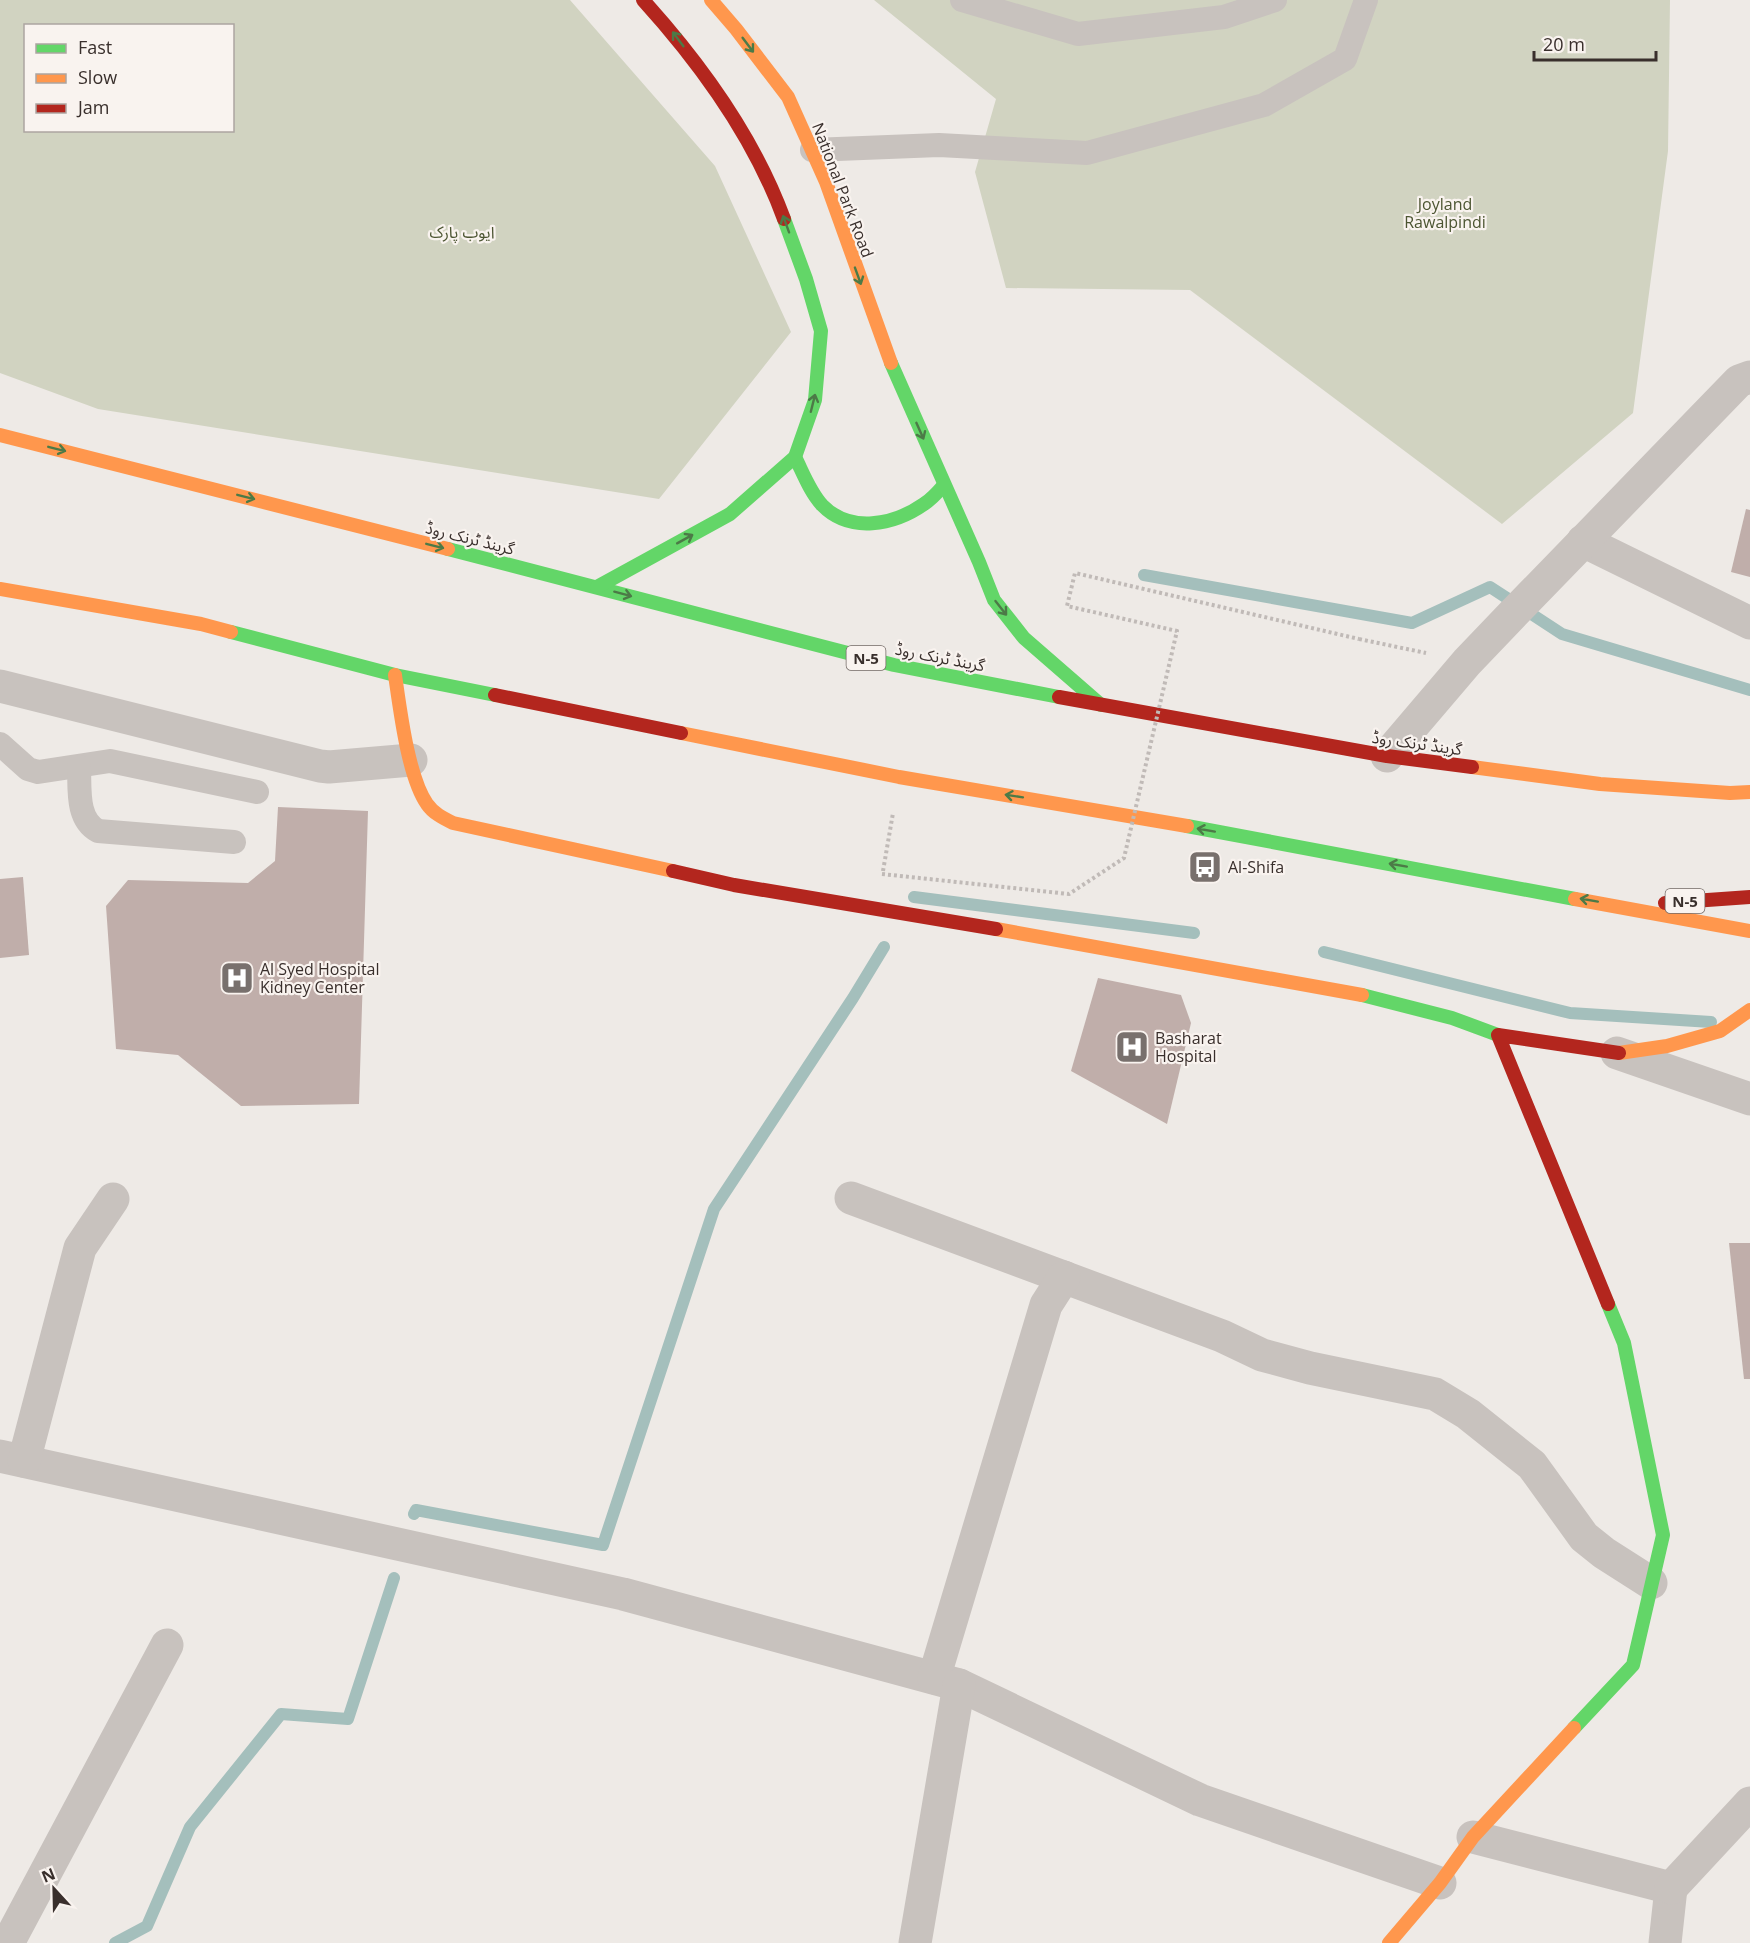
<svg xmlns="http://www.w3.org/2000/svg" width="1750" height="1943" font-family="'Open Sans','Noto Sans Arabic',sans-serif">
  <rect width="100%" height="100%" fill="#eeeae6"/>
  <g fill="#d1d3c1" fill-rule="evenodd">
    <path d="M 0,0 L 570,0 L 715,166 L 791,332 L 659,499 L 98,409 L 0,373 ZM 26,26 L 232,26 L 232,130 L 26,130 Z"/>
    <path d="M 874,0 L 1670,0 L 1668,151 L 1633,413 L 1502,524 L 1190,290 L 1006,288 L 975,172 L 996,99 Z"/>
  </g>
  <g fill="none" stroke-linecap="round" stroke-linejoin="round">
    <g stroke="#a4bfbc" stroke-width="12">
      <path d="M 1144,575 L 1412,623 L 1490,587 L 1562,634 L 1750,690"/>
      <path d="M 914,897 L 1194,933"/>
      <path d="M 1324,952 L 1570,1013 L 1711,1022"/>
      <path d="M 414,1514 L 416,1510 L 603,1545 L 714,1209 L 853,998 L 884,947"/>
      <path d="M 115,1943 L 147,1926 L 190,1827 L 281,1714 L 348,1719 L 394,1578"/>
    </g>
  </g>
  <g fill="#c0aeaa">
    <path d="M 1746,509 L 1750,510 L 1750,577 L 1731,572 Z"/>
    <path d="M 278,807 L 368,811 L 359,1104 L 241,1106 L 178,1055 L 116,1049 L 106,906 L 128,880 L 248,883 L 275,861 Z"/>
    <path d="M 23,877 L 29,955 L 0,958 L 0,879 Z"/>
    <path d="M 1098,978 L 1181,995 L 1191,1023 L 1167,1124 L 1071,1071 Z"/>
    <path d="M 1729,1243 L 1750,1243 L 1750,1379 L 1744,1379 Z"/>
  </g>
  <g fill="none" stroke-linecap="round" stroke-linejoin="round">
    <g stroke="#c0bab7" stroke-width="4" stroke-dasharray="3 3" stroke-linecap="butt">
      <path d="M 1359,639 L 1426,653"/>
      <path d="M 883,871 L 893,813"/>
    </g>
    <g stroke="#c8c2be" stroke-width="24">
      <path d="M 962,0 L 1078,34 L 1224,17 L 1275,0"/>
      <path d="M 812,150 L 939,145 L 1087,153 L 1264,105 L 1345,59 L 1366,0"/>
      <path d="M 0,744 L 28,769 L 38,772 L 110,761 L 257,792"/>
      <path d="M 79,767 C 80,789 76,819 98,831 L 234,842"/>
    </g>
    <g stroke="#c8c2be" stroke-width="33">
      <path d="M 1583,541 L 1750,623"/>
      <path d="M 0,686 L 320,766 L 329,767 L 411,760"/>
      <path d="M 1387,756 L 1467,662 L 1511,616 L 1739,381 L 1750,377"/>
      <path d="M 1617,1053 L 1750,1099"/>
      <path d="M 851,1198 L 1222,1336 L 1262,1355 L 1310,1368 L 1435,1394 L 1468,1414 L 1532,1465 L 1584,1537 L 1604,1553 L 1651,1583"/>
      <path d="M 0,1456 L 623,1594 L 959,1685 L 1200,1800 L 1440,1883"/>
      <path d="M 24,1461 L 80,1248 L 113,1199"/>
      <path d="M 934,1678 L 1046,1305 L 1064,1277"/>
      <path d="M 1473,1837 L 1671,1888 L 1665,1943"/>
      <path d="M 1671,1888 L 1750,1803"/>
      <path d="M 8,1943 L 167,1645"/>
      <path d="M 915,1943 L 959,1685"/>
    </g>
    <g stroke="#63d668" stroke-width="14">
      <path d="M 891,363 L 979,562 L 994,600 L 1024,638 L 1101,705"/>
      <path d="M 795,457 C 803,473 810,492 822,505 C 850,534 894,525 924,504 C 932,499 938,492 944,485"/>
      <path d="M 448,549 L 894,665 L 1059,697"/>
      <path d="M 597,587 L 730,514 L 795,457 L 815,400 L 821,331 L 806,279 L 784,219"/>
      <path d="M 231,632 L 395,675 L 495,695"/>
      <path d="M 1187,826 L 1575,899"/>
      <path d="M 1362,995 L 1452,1018 L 1498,1035"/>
      <path d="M 1574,1728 L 1633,1665 L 1663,1535 L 1624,1343 L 1608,1304"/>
    </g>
    <g stroke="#ff974d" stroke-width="14">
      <path d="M 711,0 L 736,29 L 788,97 L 826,182 L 891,363"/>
      <path d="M 0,435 L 448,549"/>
      <path d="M 0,589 L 201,624 L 231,632"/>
      <path d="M 395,675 C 400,709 408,777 427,804 C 433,813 443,818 453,823 L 673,871"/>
      <path d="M 681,733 L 899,777 L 1187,826"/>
      <path d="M 1472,767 L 1600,784 L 1730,793 L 1750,792"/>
      <path d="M 1575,899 L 1750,931"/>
      <path d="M 996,929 L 1362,995"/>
      <path d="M 1619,1053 L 1667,1046 L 1720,1031 L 1750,1010"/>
      <path d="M 1389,1943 L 1440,1883 L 1473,1837 L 1574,1728"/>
    </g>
    <g stroke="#b3261e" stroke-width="14">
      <path d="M 643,0 C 701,64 754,137 784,219"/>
      <path d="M 495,695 L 681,733"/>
      <path d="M 1059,697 L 1387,756 L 1472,767"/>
      <path d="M 673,871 L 734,885 L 996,929"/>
      <path d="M 1665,903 L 1750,897"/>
      <path d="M 1608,1304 L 1498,1035 L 1619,1053"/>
    </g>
    <path stroke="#c0bab7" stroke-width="4" stroke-dasharray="3 3" stroke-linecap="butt" d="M 882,874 L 1069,894 L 1124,858 L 1177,631 L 1067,606 L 1075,573 L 1359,639"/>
  </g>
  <defs><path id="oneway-shaft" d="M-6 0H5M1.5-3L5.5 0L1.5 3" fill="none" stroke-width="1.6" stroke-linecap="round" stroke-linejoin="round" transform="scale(1.5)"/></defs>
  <g stroke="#4c7a47">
    <use href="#oneway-shaft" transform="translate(678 39) rotate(-127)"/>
    <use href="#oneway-shaft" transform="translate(748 45) rotate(53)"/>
    <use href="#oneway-shaft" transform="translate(786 224) rotate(-110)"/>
    <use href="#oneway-shaft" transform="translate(858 276) rotate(70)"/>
    <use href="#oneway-shaft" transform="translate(813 403) rotate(-76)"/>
    <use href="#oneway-shaft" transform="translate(920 431) rotate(66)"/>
    <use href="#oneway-shaft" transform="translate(57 449) rotate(14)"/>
    <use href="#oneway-shaft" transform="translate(246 497) rotate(14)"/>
    <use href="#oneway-shaft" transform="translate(685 539) rotate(-29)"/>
    <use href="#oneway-shaft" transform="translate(435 546) rotate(14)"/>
    <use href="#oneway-shaft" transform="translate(623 594) rotate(15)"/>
    <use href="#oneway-shaft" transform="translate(1001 608) rotate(52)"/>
    <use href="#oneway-shaft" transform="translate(1014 796) rotate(-171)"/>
    <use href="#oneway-shaft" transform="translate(1206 830) rotate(-170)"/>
    <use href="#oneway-shaft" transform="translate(1398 865) rotate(-170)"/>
    <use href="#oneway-shaft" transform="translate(1589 900) rotate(-170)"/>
  </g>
  <defs>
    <symbol id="bus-square" viewBox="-11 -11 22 22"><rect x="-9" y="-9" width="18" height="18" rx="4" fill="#78706d" stroke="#f9f3ef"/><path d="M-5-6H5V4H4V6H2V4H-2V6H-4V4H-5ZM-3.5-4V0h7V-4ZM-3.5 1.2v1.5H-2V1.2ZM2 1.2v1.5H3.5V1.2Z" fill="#fff"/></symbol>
    <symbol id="hospital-square" viewBox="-11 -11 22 22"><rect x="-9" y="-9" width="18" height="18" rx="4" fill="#78706d" stroke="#f9f3ef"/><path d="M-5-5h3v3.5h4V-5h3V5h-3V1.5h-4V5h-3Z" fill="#fff"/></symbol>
  </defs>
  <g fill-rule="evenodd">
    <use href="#bus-square" x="1186" y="848" width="38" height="38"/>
    <use href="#hospital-square" x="218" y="959" width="38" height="38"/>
    <use href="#hospital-square" x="1113" y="1028" width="38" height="38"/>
  </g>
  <g text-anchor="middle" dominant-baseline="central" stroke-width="4.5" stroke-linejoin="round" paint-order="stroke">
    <g fill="#f9f3ef" stroke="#736a66" stroke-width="1.5">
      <rect x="846.5" y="646" width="39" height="24" rx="4.5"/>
      <rect x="1665.5" y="889" width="39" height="24" rx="4.5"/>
    </g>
    <g font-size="15" font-weight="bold" fill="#392f2c">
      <text x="866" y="658">N-5</text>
      <text x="1685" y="901">N-5</text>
    </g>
    <g font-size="16" fill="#392f2c" stroke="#f9f3ef">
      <text transform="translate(843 190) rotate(69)">National Park Road</text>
      <text transform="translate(470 538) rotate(14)">گرینڈ ٹرنک روڈ</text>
      <text transform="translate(940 657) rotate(11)">گرینڈ ٹرنک روڈ</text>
      <text transform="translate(1417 743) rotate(8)">گرینڈ ٹرنک روڈ</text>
    </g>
    <g font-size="16" fill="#4c5532" stroke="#f9f3ef">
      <text x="1445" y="204">Joyland<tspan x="1445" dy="18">Rawalpindi</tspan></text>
      <text x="462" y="232">ایوب پارک</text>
    </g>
    <g font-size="16" fill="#392f2c" stroke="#f9f3ef" text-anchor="start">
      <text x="1228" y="867">Al-Shifa</text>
      <text x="260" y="969">Al Syed Hospital<tspan x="260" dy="18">Kidney Center</tspan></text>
      <text x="1155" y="1038">Basharat<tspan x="1155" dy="18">Hospital</tspan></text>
    </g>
  </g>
  <rect x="24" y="24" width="210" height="108" fill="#f9f3ef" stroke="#aca5a1" stroke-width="1.5"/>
  <rect x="36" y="44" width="30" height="9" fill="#63d668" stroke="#aca5a1" stroke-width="1.5"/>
  <text x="78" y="54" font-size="18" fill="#392f2c">Fast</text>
  <rect x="36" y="74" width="30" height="9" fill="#ff974d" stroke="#aca5a1" stroke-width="1.5"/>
  <text x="78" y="84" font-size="18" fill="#392f2c">Slow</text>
  <rect x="36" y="104" width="30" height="9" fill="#b3261e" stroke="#aca5a1" stroke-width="1.5"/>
  <text x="78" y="114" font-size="18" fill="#392f2c">Jam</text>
  <g transform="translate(54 1889) rotate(338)" stroke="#f9f3ef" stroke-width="4.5" paint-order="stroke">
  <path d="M0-4.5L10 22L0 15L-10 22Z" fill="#392f2c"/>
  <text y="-9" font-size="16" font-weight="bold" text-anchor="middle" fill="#392f2c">N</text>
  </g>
  <path d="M1534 51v9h122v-9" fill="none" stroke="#392f2c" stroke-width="3"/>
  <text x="1543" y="51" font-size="18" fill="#392f2c" stroke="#f9f3ef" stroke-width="4.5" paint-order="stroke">20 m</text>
</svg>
